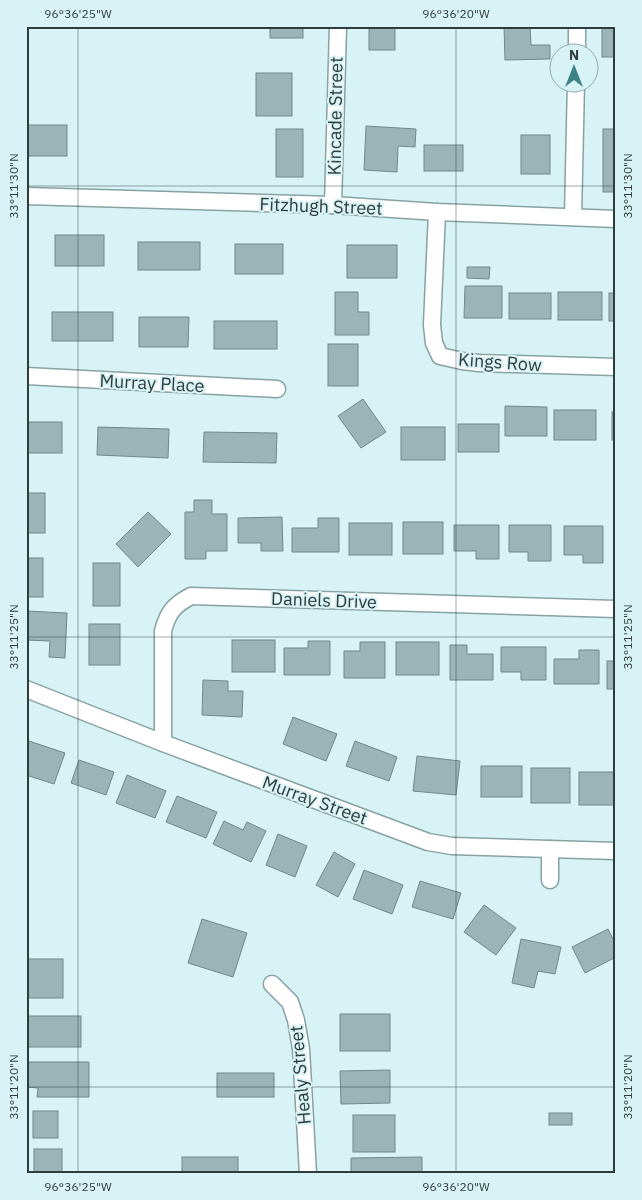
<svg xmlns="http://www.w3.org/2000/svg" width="642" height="1200" font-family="'IBM Plex Sans',sans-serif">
  <rect width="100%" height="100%" fill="#d7f3f5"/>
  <g fill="#9ab5b7" stroke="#6f898a">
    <rect x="270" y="26" width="33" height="12"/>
    <rect x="369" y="26" width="26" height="24"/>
    <path d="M 504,26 L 530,26 L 531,45 L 550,45 L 550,59 L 505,60 Z"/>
    <rect x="602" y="26" width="14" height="31"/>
    <rect x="256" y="73" width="36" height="43"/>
    <rect x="26" y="125" width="41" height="31"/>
    <path d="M 366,126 L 416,129 L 415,147 L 398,146 L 397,172 L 364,170 Z"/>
    <rect x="276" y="129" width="27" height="48"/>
    <rect x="603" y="129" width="13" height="63"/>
    <rect x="521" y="135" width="29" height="39"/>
    <rect x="424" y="145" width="39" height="26"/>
    <rect x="55" y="235" width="49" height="31"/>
    <rect x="138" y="242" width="62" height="28"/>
    <rect x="235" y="244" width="48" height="30"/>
    <rect x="347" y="245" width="50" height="33"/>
    <path d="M 467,267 L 490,267 L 489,279 L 467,278 Z"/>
    <path d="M 465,286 L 502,286 L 502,318 L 464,318 Z"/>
    <path d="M 335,292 L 358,292 L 358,312 L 369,312 L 369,335 L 335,335 Z"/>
    <rect x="558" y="292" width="44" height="28"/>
    <rect x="509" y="293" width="42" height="26"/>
    <rect x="609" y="293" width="7" height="28"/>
    <rect x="52" y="312" width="61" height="29"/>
    <path d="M 139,317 L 189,317 L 188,347 L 139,347 Z"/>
    <rect x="214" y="321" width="63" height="28"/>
    <rect x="328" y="344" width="30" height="42"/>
    <path d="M 363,399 L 386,432 L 361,448 L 338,416 Z"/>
    <path d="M 505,406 L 547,407 L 547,436 L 505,436 Z"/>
    <rect x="554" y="410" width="42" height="30"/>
    <rect x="612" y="412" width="4" height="28"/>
    <rect x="26" y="422" width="36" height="31"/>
    <rect x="458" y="424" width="41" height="28"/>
    <path d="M 98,427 L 169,429 L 168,458 L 97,455 Z"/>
    <rect x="401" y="427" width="44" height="33"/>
    <path d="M 204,432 L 277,433 L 276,463 L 203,462 Z"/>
    <rect x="26" y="493" width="19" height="40"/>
    <path d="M 194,500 L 212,500 L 212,514 L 227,514 L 227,551 L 206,551 L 206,559 L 185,559 L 185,512 L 194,512 Z"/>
    <path d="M 148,512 L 171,534 L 138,567 L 116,544 Z"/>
    <path d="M 282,517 L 283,551 L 261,551 L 261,543 L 238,543 L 238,518 Z"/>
    <path d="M 318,518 L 339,518 L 339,552 L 292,552 L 292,528 L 318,528 Z"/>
    <rect x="403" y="522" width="40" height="32"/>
    <rect x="349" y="523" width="43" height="32"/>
    <path d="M 454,525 L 499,525 L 499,559 L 476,559 L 476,551 L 454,551 Z"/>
    <path d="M 509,525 L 551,525 L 551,561 L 528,561 L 528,552 L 509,552 Z"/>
    <path d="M 564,526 L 603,526 L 603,563 L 583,563 L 583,555 L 564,555 Z"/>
    <rect x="614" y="539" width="2" height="28"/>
    <rect x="26" y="558" width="17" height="39"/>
    <rect x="93" y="563" width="27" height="43"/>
    <path d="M 26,611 L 67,613 L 65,658 L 49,657 L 50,641 L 26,640 Z"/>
    <rect x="89" y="624" width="31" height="41"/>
    <rect x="232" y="640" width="43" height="32"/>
    <path d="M 308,641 L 330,641 L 330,675 L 284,675 L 284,648 L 308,648 Z"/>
    <path d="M 360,642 L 385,642 L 385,678 L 344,678 L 344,651 L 360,651 Z"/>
    <rect x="396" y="642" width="43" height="33"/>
    <path d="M 450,645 L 467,645 L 467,654 L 493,654 L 493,680 L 450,680 Z"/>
    <path d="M 501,647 L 546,647 L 546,680 L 521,680 L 521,672 L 501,672 Z"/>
    <path d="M 579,650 L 599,650 L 599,684 L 554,684 L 554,659 L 579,659 Z"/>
    <rect x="607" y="661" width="9" height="28"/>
    <path d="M 203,680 L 228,681 L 228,691 L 243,691 L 242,717 L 202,715 Z"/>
    <path d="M 293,717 L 337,734 L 326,761 L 283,744 Z"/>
    <path d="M 26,740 L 65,753 L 54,784 L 26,775 Z"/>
    <path d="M 355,741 L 397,757 L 389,781 L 346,766 Z"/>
    <path d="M 417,756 L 460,761 L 456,795 L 413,791 Z"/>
    <path d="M 79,760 L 114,772 L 106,795 L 71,783 Z"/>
    <rect x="481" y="766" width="41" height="31"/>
    <rect x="531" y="768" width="39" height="35"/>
    <rect x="579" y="772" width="37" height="33"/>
    <path d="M 127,775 L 166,791 L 155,818 L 116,803 Z"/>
    <path d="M 177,796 L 217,812 L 206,838 L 166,822 Z"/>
    <path d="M 224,821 L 243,830 L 247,822 L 266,831 L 251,862 L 213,844 Z"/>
    <path d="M 278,834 L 307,846 L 295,877 L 266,865 Z"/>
    <path d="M 334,852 L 355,864 L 338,897 L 316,885 Z"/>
    <path d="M 364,870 L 403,885 L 392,914 L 353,899 Z"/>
    <path d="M 420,881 L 461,893 L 453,919 L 412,907 Z"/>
    <path d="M 484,905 L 516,928 L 496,955 L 464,932 Z"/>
    <path d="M 202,919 L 247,933 L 233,977 L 188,963 Z"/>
    <path d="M 608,929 L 616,945 L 616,957 L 585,973 L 572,947 Z"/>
    <path d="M 521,939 L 561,947 L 555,974 L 538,971 L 534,988 L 512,983 Z"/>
    <rect x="26" y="959" width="37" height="39"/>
    <rect x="340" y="1014" width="50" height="37"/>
    <rect x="26" y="1016" width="55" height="31"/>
    <path d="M 26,1062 L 89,1062 L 89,1097 L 37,1097 L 38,1088 L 26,1087 Z"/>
    <path d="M 390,1070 L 390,1103 L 341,1104 L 340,1071 Z"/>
    <rect x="217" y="1073" width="57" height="24"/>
    <rect x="33" y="1111" width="25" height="27"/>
    <rect x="549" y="1113" width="23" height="12"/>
    <rect x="353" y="1115" width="42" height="37"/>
    <rect x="34" y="1149" width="28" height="25"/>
    <rect x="182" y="1157" width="56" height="17"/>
    <path d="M 422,1157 L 422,1174 L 351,1174 L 351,1158 Z"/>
  </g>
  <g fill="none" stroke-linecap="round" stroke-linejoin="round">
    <defs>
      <g id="minor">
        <path d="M 577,52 L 577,26"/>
        <path d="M 26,196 L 333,205 L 437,212 L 616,219"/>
        <path d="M 333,205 L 338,26"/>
        <path d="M 437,212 L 432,325 L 434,343 L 440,356 L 462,361 L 479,363 L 616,367"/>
        <path d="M 573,217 L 576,82"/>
        <path d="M 26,376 L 277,389"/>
        <path d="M 26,689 L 163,743 L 428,842 L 452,846 L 616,851"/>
        <path d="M 163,743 L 163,631 C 168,612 174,605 191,596 L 616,609"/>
        <path d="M 550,849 L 550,880"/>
        <path d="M 272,984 L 290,1002 L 296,1020 L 301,1049 L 308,1174"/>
      </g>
    </defs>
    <use href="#minor" stroke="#87a2a3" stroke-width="19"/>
    <use href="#minor" stroke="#fff" stroke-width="16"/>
  </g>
  <path fill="none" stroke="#303b3b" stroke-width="1" stroke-opacity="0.45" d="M 78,26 L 78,1174M 456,26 L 456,1174M 26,186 L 616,186M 26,637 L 616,637M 26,1087 L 616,1087"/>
  <g text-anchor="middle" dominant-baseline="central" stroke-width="4" stroke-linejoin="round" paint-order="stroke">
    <g font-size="18" fill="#303b3b" stroke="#d7f3f5">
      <text transform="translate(335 116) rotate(-89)">Kincade Street</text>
      <text transform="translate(321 206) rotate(2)">Fitzhugh Street</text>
      <text transform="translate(500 362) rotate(4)">Kings Row</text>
      <text transform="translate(152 383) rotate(3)">Murray Place</text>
      <text transform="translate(324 600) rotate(2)">Daniels Drive</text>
      <text transform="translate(315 800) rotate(20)">Murray Street</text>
      <text transform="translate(300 1075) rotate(-95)">Healy Street</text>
    </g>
  </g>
  <rect width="642" height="1200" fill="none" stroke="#d7f3f5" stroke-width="55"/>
  <g transform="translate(574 68)"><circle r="24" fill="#d7f3f5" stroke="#94a9ab"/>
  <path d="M0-4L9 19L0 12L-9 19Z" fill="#3b8387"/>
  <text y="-8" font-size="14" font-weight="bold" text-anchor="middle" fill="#303b3b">N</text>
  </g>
  <rect x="28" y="28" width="586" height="1144" fill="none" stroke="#303b3b" stroke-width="2"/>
  <g font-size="12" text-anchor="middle" fill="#303b3b">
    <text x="78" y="18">96°36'25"W</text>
    <text x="456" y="18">96°36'20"W</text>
    <text transform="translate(14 186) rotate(-90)" y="4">33°11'30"N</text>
    <text transform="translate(628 186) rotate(-90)" y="4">33°11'30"N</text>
    <text transform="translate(14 637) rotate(-90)" y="4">33°11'25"N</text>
    <text transform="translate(628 637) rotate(-90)" y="4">33°11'25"N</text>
    <text transform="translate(14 1087) rotate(-90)" y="4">33°11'20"N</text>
    <text transform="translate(628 1087) rotate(-90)" y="4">33°11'20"N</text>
    <text x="78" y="1191">96°36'25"W</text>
    <text x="456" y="1191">96°36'20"W</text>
  </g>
</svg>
